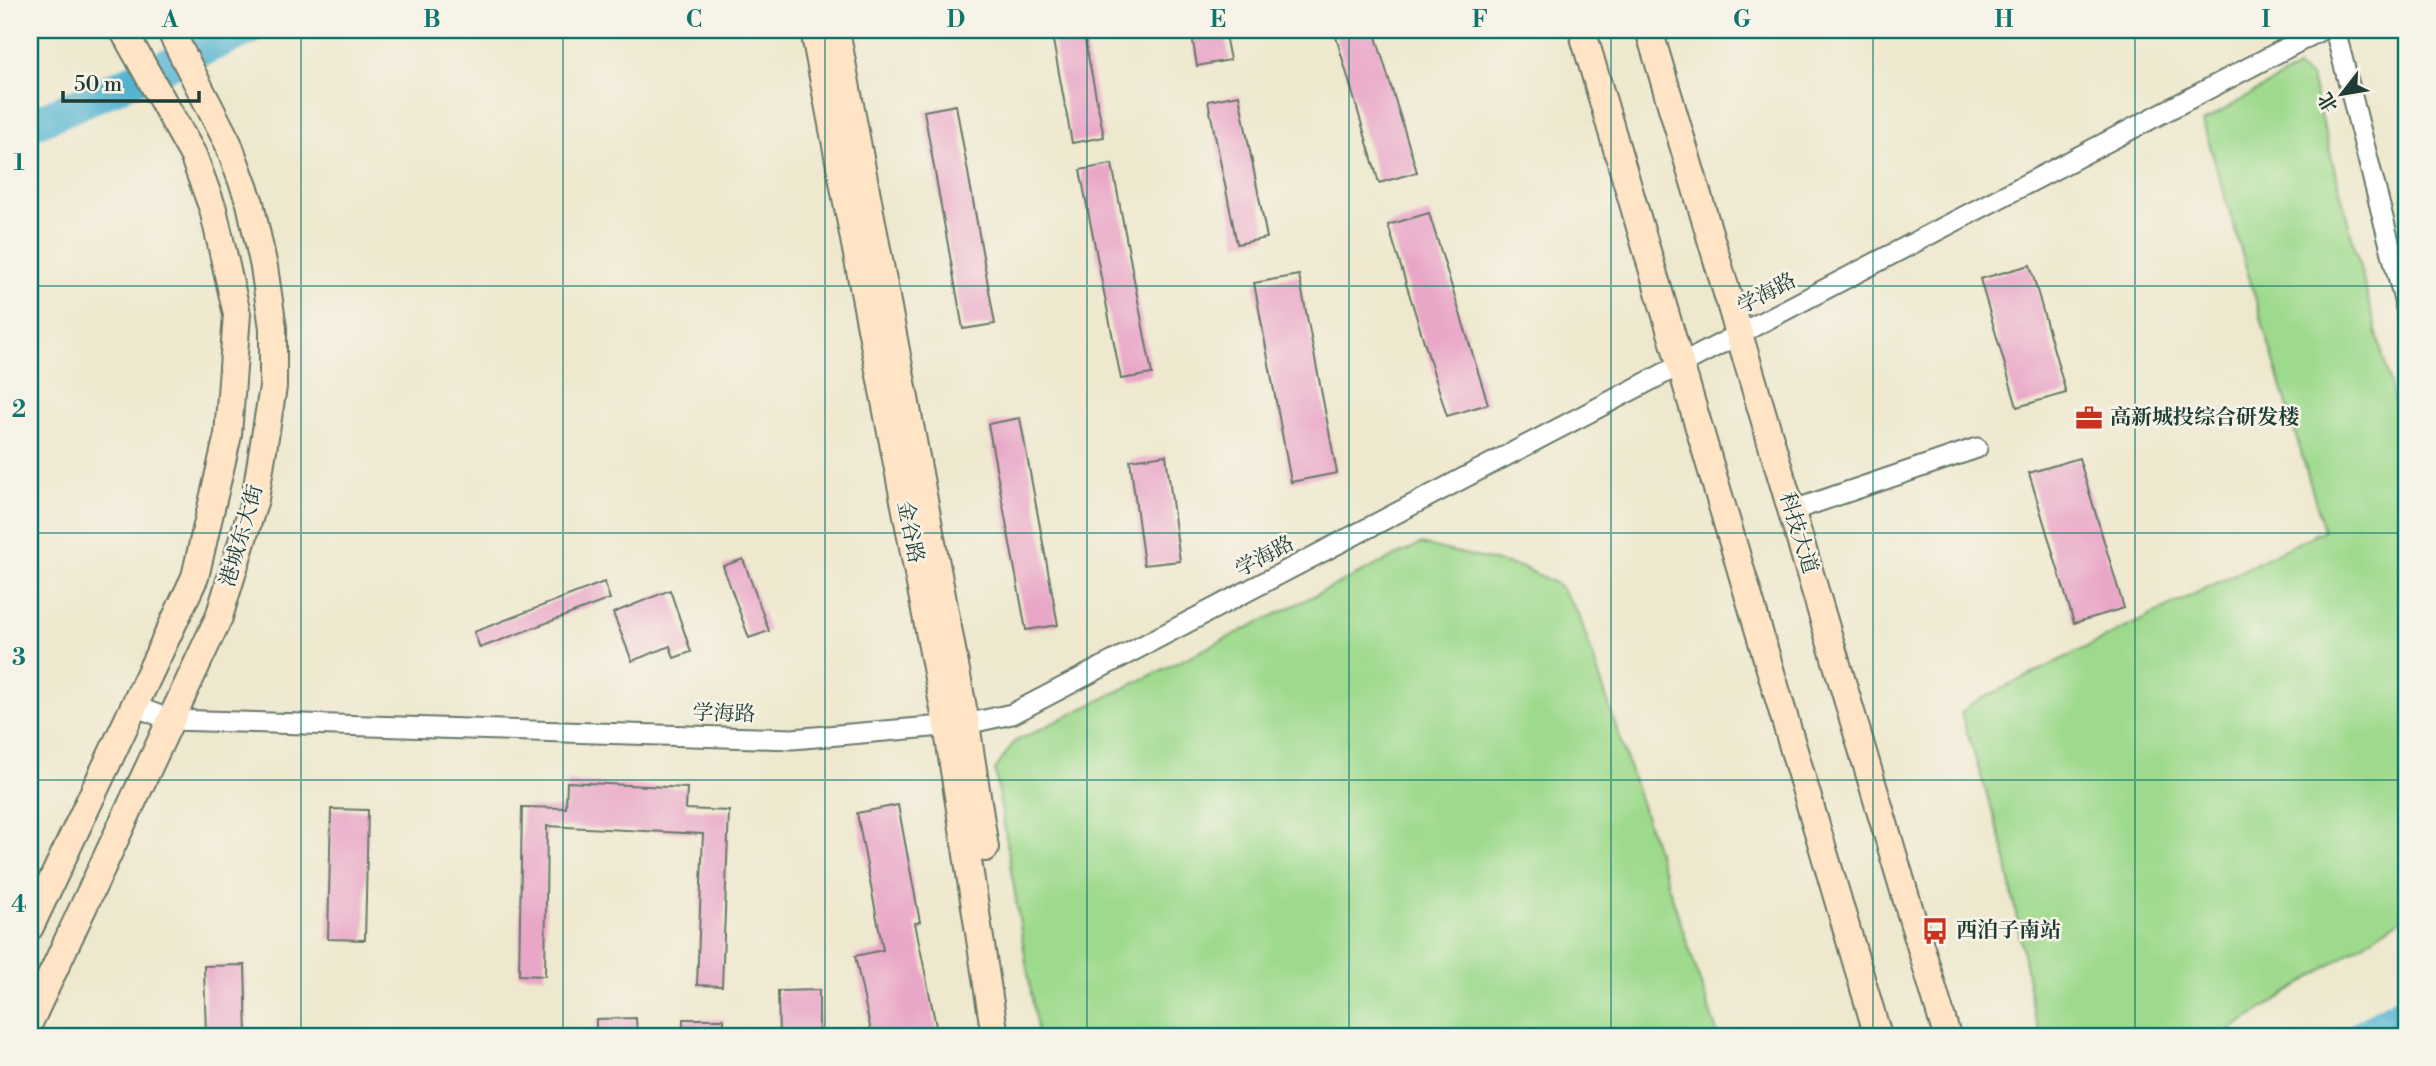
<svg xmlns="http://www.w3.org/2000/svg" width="2436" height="1066" font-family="'Libre Bodoni','Noto Serif SC',serif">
  <rect width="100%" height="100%" fill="#f7f3e8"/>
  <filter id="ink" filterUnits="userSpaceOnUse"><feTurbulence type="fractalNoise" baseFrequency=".0143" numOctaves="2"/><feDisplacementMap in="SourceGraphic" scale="14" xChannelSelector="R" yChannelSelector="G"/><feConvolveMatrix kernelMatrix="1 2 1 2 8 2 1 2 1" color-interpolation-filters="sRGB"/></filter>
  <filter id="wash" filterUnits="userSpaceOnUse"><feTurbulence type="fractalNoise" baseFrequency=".00686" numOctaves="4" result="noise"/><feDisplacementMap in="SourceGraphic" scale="28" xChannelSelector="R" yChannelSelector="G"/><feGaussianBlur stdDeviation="1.57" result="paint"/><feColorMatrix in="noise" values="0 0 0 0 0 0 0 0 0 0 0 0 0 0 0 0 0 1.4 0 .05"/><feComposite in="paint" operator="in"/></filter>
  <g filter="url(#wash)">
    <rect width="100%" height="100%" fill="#eee8ce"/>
    <g fill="#9eda8d" stroke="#5e8c60" stroke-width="2">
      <path d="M 2297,68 L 2311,78 L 2406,446 L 2406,916 L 2221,1036 L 2042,1036 L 2034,1014 L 2004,848 L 1961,713 L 1971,704 L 2324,530 L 2203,122 Z"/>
      <path d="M 1420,544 L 1524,568 L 1559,585 L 1579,615 L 1718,1036 L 1038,1036 L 995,770 L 1014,742 Z"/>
    </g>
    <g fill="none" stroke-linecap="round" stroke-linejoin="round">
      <g stroke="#51b3d0" stroke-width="33">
        <path d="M 30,125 L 247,30"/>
        <path d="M 2362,1036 L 2406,1010"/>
      </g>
    </g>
    <g id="blocks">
      <g fill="#e9a7c8">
        <path d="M 1051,30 L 1083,30 L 1104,137 L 1072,143 Z"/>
        <path d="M 1191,30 L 1224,30 L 1230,60 L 1197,66 Z"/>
        <path d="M 1334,30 L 1374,30 L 1417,172 L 1379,183 Z"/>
        <path d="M 1239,95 L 1267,238 L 1237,244 L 1208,101 Z"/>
        <path d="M 956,105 L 995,324 L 963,329 L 924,111 Z"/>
        <path d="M 1112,164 L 1152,374 L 1121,379 L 1080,170 Z"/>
        <path d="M 1429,213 L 1488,404 L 1447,416 L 1388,225 Z"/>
        <path d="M 2030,265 L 2066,393 L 2017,407 L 1980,279 Z"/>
        <path d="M 1299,275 L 1337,473 L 1291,482 L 1254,283 Z"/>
        <path d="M 1020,418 L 1058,625 L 1026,630 L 988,424 Z"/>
        <path d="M 1166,455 L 1180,561 L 1144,565 L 1130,460 Z"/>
        <path d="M 2079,458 L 2124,608 L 2074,623 L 2029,473 Z"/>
        <path d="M 743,559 L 769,631 L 749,638 L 723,566 Z"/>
        <path d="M 604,582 L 610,599 L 480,648 L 474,632 Z"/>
        <path d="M 670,590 L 691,652 L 674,658 L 670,646 L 632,661 L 613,613 Z"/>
        <path d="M 567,782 L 687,788 L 686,809 L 729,811 L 722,986 L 697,985 L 703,834 L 547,826 L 545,976 L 519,975 L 522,807 L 566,808 Z"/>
        <path d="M 898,805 L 920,922 L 915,923 L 938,1036 L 872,1036 L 855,956 L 883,950 L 857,813 Z"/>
        <path d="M 331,809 L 368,810 L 365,940 L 328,939 Z"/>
        <path d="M 245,965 L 247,1036 L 206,1036 L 204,966 Z"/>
        <path d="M 819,990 L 819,1036 L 779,1036 L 778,991 Z"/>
        <path d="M 636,1018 L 637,1036 L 596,1036 L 596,1019 Z"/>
        <rect x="683" y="1019" width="41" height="17"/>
      </g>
    </g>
  </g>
  <g filter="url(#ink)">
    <use href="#blocks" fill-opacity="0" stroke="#67796a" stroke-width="2"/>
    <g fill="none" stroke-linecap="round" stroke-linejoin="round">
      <defs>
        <g id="street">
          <path d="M 2335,30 L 2406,308"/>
          <path d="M 1791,511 L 1977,448"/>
          <path d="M 134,706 L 171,720 L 792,739 L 966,724 L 1012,714 L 2321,30"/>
        </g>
        <g id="secondary">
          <path d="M 814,30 L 947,725 L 995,1036"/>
          <path d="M 836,30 L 966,724 L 985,848"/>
          <path d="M 1582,30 L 1878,1036"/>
          <path d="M 1649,30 L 1947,1036"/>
          <path d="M 30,927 L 195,577 L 228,435 L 237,314 L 213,209 L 193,155 L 123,30"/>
          <path d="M 30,1021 L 219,617 L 255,499 L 273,387 L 273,328 L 264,267 L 250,203 L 228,143 L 170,30"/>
        </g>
      </defs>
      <use href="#street" stroke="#67796a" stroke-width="23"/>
      <use href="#secondary" stroke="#67796a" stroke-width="30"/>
      <use href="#street" stroke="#fff" stroke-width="19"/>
      <use href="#secondary" stroke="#ffe4c6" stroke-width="26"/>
    </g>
  </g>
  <path fill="none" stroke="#0f766e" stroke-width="2" stroke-opacity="0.55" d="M 301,30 L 301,1036M 563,30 L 563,1036M 825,30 L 825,1036M 1087,30 L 1087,1036M 1349,30 L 1349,1036M 1611,30 L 1611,1036M 1873,30 L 1873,1036M 2135,30 L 2135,1036M 30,286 L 2406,286M 30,533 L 2406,533M 30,780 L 2406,780"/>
  <defs>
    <symbol id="office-bare" viewBox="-9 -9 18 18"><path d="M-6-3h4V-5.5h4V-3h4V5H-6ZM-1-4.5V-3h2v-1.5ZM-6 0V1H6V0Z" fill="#c8321e" stroke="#f7f3e8" stroke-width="2.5" paint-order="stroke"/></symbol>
    <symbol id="bus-bare" viewBox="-9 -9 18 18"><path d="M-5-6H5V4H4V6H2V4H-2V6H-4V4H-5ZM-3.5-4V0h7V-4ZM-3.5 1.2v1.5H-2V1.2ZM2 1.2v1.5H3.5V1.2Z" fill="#c8321e" stroke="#f7f3e8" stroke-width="2.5" paint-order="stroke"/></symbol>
  </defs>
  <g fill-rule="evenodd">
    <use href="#office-bare" x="2070" y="399" width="38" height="38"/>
    <use href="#bus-bare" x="1916" y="912" width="38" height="38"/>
  </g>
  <g text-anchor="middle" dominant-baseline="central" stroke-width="5" stroke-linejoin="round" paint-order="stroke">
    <g font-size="21" fill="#1f3d34" stroke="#f7f3e8">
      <text transform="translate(1767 294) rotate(-28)">学海路</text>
      <text transform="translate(910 532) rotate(79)">金谷路</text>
      <text transform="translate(1798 533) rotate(73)">科技大道</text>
      <text transform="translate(242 536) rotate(-74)">港城东大街</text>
      <text transform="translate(1265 557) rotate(-28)">学海路</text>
      <text transform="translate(724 714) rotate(2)">学海路</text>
    </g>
    <g font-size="21" font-weight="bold" fill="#1f3d34" stroke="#f7f3e8" text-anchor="start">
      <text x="2110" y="418">高新城投综合研发楼</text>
      <text x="1956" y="931">西泊子南站</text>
    </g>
  </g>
  <rect width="2436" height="1066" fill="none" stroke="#f7f3e8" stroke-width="77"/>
  <g transform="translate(2342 94) rotate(239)" stroke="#f7f3e8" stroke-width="5" paint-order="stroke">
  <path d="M0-5L12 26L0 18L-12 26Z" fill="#1f3d34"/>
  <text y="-10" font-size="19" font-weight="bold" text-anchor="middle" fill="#1f3d34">北</text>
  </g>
  <path d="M63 91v10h136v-10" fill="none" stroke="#1f3d34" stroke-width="3.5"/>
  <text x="74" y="91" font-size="21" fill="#1f3d34" stroke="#f7f3e8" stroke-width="5" paint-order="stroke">50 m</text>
  <rect x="38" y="38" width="2360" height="990" fill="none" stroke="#0f766e" stroke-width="2.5"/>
  <g font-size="23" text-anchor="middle" font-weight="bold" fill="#0f766e">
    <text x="170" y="27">A</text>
    <text x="432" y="27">B</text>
    <text x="694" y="27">C</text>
    <text x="956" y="27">D</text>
    <text x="1218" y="27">E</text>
    <text x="1480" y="27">F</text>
    <text x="1742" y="27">G</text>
    <text x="2004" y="27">H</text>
    <text x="2266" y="27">I</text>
    <text x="19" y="170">1</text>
    <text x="19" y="417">2</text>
    <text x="19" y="665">3</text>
    <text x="19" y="912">4</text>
  </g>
</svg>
